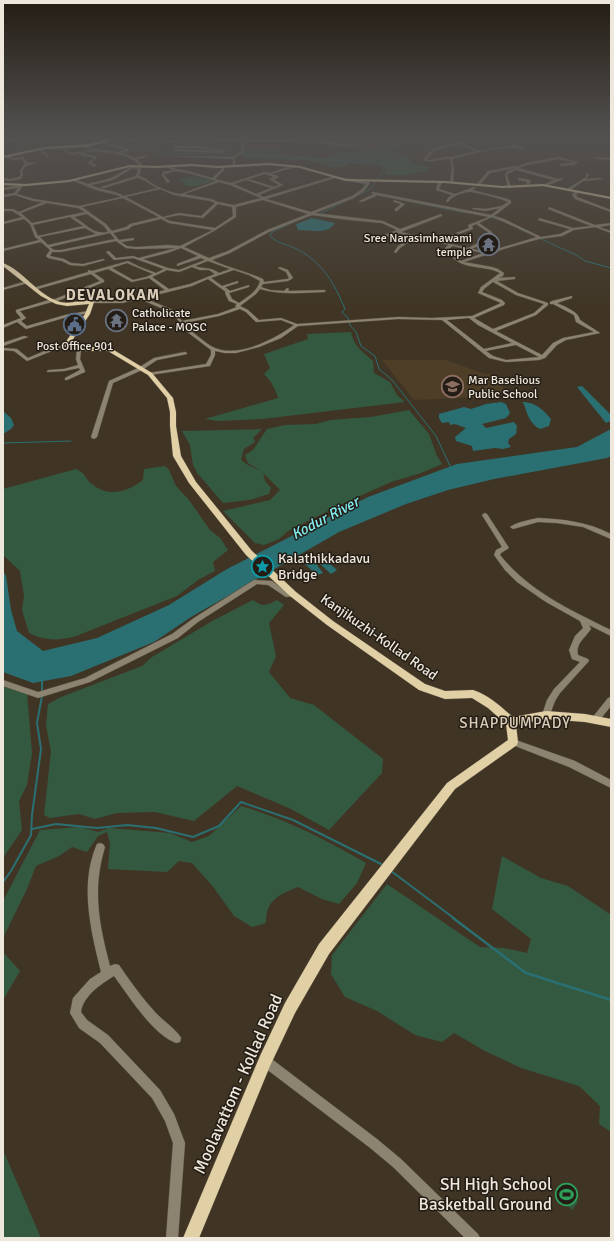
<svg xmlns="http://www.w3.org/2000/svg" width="614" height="1241" font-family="Signika,sans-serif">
  <rect width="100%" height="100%" fill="#403524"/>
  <path fill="#4e3e27" d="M 382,360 L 446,360 L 482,373 L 507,377 L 500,396 L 414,400 Z"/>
  <g fill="#345941">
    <path d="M 50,137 L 72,137 L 53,142 L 24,143 L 30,140 Z"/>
    <path d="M 363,137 L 399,137 L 402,143 L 393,154 L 410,155 L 408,159 L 414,163 L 429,167 L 428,171 L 408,175 L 384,175 L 386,170 L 380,164 L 377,163 L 350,162 C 344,169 335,167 327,167 L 328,165 L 304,160 L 247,159 L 241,154 L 245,149 L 280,149 L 283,155 L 329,158 L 339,152 L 365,151 L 378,147 L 376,141 Z"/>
    <path d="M 192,176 L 214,181 C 203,184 195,189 184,185 L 185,183 L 179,180 Z"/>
    <path d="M 351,332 C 354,347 363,352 373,361 L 374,373 L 390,382 L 397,395 L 405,402 L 262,419 L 218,421 L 205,419 L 278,398 C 276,389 270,380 264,374 L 270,368 L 264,354 L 308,339 L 307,334 Z"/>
    <path d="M 409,410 L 429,434 L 437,456 L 442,464 L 421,473 L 391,482 L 342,504 L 288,531 L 279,539 L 264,545 L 255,543 L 223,511 L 270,500 L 280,490 L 263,473 L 265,481 L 271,488 L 269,494 L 249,500 L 223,503 L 198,474 L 193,465 L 190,445 L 182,431 L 262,429 L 253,438 L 255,442 L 244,449 L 241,460 L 248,465 L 261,471 L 248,463 L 245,455 L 253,450 L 267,429 L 285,425 L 316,424 L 330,420 L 371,417 Z"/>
    <path d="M 165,466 L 169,470 L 176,486 L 189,500 L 210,530 L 220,538 L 228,550 L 213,562 L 215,571 L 198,580 L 177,596 L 76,636 C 58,641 46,641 29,633 L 22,610 L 24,596 L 20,571 L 3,555 L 3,489 L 76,469 C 88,475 84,478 92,484 C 109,498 127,492 143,480 L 144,469 Z"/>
    <path d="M 253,600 C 263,607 267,606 277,600 L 284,605 L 269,623 L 276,656 L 269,672 L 290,698 L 314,705 L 383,759 L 382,773 L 329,830 L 289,808 L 237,786 L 194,821 L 155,812 L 117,813 L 95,819 L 79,814 L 50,818 L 44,815 L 51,751 L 46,726 L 48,704 L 61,697 L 142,666 L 152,657 L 214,620 Z"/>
    <path d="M 3,686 L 27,692 L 32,753 L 27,785 L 19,801 L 22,830 L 3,858 Z"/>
    <path d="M 241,806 C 285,819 326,840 366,863 L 357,883 L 339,904 L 322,899 L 298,887 C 278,895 266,900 266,923 L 252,927 L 234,916 L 214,888 L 192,863 L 179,861 L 167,872 L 108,869 L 110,843 L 107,832 L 98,836 L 87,852 L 72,847 L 59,856 L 36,866 L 27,889 L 3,938 L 3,901 L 40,830 L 80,827 L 98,832 L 109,828 L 170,833 L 192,842 L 209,836 Z"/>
    <path d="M 502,856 L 541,878 L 568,886 L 611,915 L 611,1132 L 599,1124 L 600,1106 L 579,1086 L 521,1068 L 485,1051 L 454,1033 L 442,1042 L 415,1035 L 377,1011 L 345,997 L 331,974 L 332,955 L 387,884 L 480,947 L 504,948 L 527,953 L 531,939 L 492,909 Z"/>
    <path d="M 3,952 L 20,971 L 3,1000 Z"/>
    <path d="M 3,1150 L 41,1238 L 3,1238 Z"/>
    <path d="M 566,1183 L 577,1192 L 574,1196 L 578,1202 L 572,1210 L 557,1197 Z"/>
  </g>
  <g fill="#2a7073">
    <path d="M 312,218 L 335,223 C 328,235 310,230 298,230 L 296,224 Z"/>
    <path d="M 582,386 L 611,415 L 611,421 L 606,423 L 577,387 Z"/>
    <path d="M 501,402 L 506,404 L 510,413 L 506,418 L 482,424 L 486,428 L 514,422 L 517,426 L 516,434 L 509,439 L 508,443 L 511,447 L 503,449 L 495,448 L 473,451 L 472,446 L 456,441 L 455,437 L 466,428 L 455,424 L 450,425 L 449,422 L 442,423 L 439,418 L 439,414 L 464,407 L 471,409 L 486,404 Z"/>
    <path d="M 522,402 C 534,401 544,410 551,419 L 549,426 L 540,429 C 530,424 527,414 524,404 Z"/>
    <path d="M 3,411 L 11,418 L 14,425 L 11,429 L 3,434 Z"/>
    <path d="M 611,429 L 611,456 L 607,458 L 494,479 L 448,490 L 406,504 L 339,532 L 191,617 L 154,642 L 71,676 L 33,683 L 3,672 L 3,571 L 6,576 L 11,610 L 17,631 L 43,651 L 97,638 L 169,605 L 227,569 L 368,497 L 457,464 L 577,447 Z"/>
    <path d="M 321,556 L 337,570 L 331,574 L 319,563 L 317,565 L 323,573 L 317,575 L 305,564 Z"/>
  </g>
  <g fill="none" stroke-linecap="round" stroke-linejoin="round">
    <g stroke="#2a7073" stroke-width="1">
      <path d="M 94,137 L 138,149 L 164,153 L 293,156 L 380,165 L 384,171 L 369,190 L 319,214"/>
      <path d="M 381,165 L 388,162 L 401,145 L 400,137"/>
      <path d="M 406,201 L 466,213"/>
      <path d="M 316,215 L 308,216 L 274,231 L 270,234 L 271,237 C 278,243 288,245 297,249 C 323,263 334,283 345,309 L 342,312 L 348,318 L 350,325 L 356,332 L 361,346 L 375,356 L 379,369 L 392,380 L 436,436 L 451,468"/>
      <path d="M 486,216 L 500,220"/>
      <path d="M 519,229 L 576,255 L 585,261 L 611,268"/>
      <path d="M 3,443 L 71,441"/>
    </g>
    <g stroke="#2a7073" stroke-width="2">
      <path d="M 42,680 L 42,692"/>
      <path d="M 32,829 L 56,824 L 97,828 L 127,825 L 156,828 L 193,837 L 219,826 L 241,802 L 293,820 L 383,865"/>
      <path d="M 391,871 L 455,919"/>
      <path d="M 3,882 L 11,871 L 31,835 L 32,815 L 41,749 L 37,723 L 42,696"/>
    </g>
    <path stroke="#2a7073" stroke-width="2.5" d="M 453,918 L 526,973 L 611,1000"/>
    <defs>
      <g id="minor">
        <path d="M 21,137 L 22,139 L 3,144 L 3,142 Z"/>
        <path d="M 114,137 C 123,136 133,142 141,137 L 143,137 C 137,144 121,140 114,137 Z"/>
        <path d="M 150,137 L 152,137 L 158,139 L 169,141 L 199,138 L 239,140 L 280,140 L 305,138 L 311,137 L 309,139 L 358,146 L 348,147 L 306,140 L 280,142 L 246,142 L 243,148 L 245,151 L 235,158 L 235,166 L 234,167 L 233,166 L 233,159 L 171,156 L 233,157 L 242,151 L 241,148 L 243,142 C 229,141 214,140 199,140 C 182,140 165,146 150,137 Z"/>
        <path d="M 464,137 L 466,137 L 475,140 L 488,139 L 486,137 L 491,137 L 491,138 L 503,137 L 462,143 L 479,151 L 510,146 L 517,137 L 519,137 L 514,145 L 525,148 L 524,149 C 505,145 472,153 453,159 L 452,160 L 454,167 L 453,182 L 450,183 L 452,167 L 450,160 L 450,159 C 441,158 432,164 423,160 L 433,149 L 459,142 L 472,141 ZM 459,144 L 476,151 L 452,157 L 444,157 L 431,160 L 426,160 L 435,151 Z"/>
        <path d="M 103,141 L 129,149 L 129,151 L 122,153 L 135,158 L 147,155 L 147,157 L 137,159 L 143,166 L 141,167 C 135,160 126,154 117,155 L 117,154 L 93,151 L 82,153 L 97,157 L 91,163 L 96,165 L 95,167 L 88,163 L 94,158 L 81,155 L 81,153 L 71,155 L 59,147 L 61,146 L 72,153 L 90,151 L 81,145 L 82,144 L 92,149 L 119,152 L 125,150 L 102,143 Z"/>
        <path d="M 175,146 L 200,146 L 226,151 L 221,153 L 175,151 L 174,149 L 221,151 L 200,148 L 174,148 Z"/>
        <path d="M 38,148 L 40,148 L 49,157 L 47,157 Z"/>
        <path d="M 4,155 L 14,158 L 23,157 L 27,162 L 36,163 L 26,166 L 22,171 L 23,174 L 21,179 L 10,181 L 3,180 L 3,178 L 10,179 L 19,177 L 21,174 L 20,171 L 24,164 L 26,164 L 25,164 L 22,159 L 14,160 L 4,157 Z"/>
        <path d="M 559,157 L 578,162 L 574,165 L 561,166 L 560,164 L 575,162 L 559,159 L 527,165 L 518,168 L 558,179 L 562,178 L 563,179 L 546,186 L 543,185 L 554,180 L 516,170 L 509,173 L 507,175 L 511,187 L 508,188 L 505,175 L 507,171 L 515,168 L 490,173 L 479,186 L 476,185 L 488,171 L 515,166 L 516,167 L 526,163 Z"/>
        <path d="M 595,157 L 611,158 L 611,160 L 596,159 Z"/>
        <path d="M 130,165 L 141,168 L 139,176 C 145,177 148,181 153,184 C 161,189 172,193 181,194 L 216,181 L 188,173 L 175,171 L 165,174 L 164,175 L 170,182 L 167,183 L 162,175 L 163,172 L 173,170 L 167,167 L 167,165 L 176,169 L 188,171 L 212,178 L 222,169 L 222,166 L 224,166 L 224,170 L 215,179 L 231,183 L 264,172 L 269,173 L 295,165 L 295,167 L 271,174 L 278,176 L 278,178 L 273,179 L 283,185 L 259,195 L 264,197 L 335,176 L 335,178 L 266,199 L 311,212 L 352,196 L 362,189 L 366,184 L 338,179 L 337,177 L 368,182 L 370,183 L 364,191 L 354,198 L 315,213 L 383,221 L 400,229 L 441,214 L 442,216 L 401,232 L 435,240 L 453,234 L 454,236 L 438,241 L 468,248 L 486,239 L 488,232 L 476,224 L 472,226 L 473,229 L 459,234 L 456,233 L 469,228 L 468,225 L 489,217 L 376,195 L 376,196 L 362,202 L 359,201 L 374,194 L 371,193 L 373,192 L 491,215 L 500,208 L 486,211 L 472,209 L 474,208 L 486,209 L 502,206 L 508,202 C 503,199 473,191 468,192 C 461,193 452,196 448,202 L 446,202 L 448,198 L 452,195 L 436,190 L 438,182 L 440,181 L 442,182 L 439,189 L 455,194 L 474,187 L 476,188 L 472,190 L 508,199 L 511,201 L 511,203 L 494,216 L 504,219 L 541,237 L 560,234 L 570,229 L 538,220 L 539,218 L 573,228 L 591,226 L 548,209 L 549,207 L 595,225 L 611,223 L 611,225 L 599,227 L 611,231 L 611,233 L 595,227 L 574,230 L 562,236 L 539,239 L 507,248 L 464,262 L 492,267 L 498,269 L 504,273 L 503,276 L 499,278 L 515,277 L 515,279 L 514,279 L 497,281 L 518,293 L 548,303 L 548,305 L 536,315 L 496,331 L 542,355 L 553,343 L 563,338 L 594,332 L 576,322 L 574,315 L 553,304 L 550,304 L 550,302 L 552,301 L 572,296 L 572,298 L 557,303 C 565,307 578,311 580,320 L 600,333 L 566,340 L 557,345 L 545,358 L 539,360 L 506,362 L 489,358 L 442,320 L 398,319 L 298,326 L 281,338 L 259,347 L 236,353 L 225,353 L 215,351 L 215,355 L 210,366 L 150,375 L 148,375 L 148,373 L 206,364 L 211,355 L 211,350 L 186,331 L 175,316 L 170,312 L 140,299 L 122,303 L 89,303 L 88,302 L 90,301 L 122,301 L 165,290 L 149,278 L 132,282 L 108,269 L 94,273 L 104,280 L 104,282 L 55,302 L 52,302 L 20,311 L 26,318 L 21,321 L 27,326 L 65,315 L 88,311 L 90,312 L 89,313 L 67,317 L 26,329 L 17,322 L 3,328 L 3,325 L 21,318 L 16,312 L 16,310 L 52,299 L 55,299 L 100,281 L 91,274 L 34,290 L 33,290 L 33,288 L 88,272 L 88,270 L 92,271 L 128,261 L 140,267 L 156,273 L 164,269 L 133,258 L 114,260 L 106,252 L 109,251 L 116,258 L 133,256 L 139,258 L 176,248 L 136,249 L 126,248 L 116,241 L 61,252 L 52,252 L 50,256 L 64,259 L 71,263 L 83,264 L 103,259 L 105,260 L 83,266 L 70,265 L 62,261 L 48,258 L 46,256 L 50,250 L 41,242 L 3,251 L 3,249 L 39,240 L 35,237 L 30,224 L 24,219 L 3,224 L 3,222 L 22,217 L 12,211 L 3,211 L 3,209 L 13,209 L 19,212 L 43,202 L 33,201 L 15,195 L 3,197 L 3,195 L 14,193 L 18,188 L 3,190 L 3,188 L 21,185 L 23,186 L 17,194 L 34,199 L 79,206 L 121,197 L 117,195 L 96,190 L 74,181 L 74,179 L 88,184 L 111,178 L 131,167 L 129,166 ZM 133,168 L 138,169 L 136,176 L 101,187 L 104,188 L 137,178 C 145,179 150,185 158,188 L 124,196 C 114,190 101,190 91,185 L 113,180 ZM 265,174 L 274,177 L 269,179 L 279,185 L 274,187 L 249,179 ZM 246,180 L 271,188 L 256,194 L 234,184 ZM 219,182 L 230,185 L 261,198 L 234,205 L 218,202 L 211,199 L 184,194 ZM 160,189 L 174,195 L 210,201 L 215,203 L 201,216 L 179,213 L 163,217 L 126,197 ZM 123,198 L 159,217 L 130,224 L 126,227 L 112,231 L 106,224 L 82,207 ZM 263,200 L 308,214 L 267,230 L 228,251 L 209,258 L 184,247 L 214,231 L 236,217 L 236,207 ZM 47,203 L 78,208 L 85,212 L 32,223 L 21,213 ZM 218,204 L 232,207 L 233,216 L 215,228 L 170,221 L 164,218 L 179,215 L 203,218 ZM 87,214 L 104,226 L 108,232 C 92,235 87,224 74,217 ZM 312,215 L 349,220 L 382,223 L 397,230 L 369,241 L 370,243 L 398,233 L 413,237 L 398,246 L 394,252 L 396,253 L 400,248 L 416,237 L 449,245 L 446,247 L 444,251 L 453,255 L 453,258 C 466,270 485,265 500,273 L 481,287 L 478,293 L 501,303 L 472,316 L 432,318 L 398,317 L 297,324 L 281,318 L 259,320 L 248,310 L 240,306 L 256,294 L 260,289 C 280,295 302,293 324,292 L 326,291 L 324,290 L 288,291 L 289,289 L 287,288 L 284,291 L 270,290 L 261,287 L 263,284 L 288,281 L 293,278 L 288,270 L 280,267 L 278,268 L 286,272 L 289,278 L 287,279 L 264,282 L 263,279 C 246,271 228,268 212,260 L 230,253 L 269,232 ZM 70,217 L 83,226 L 38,236 L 33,225 ZM 492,217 L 502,221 L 537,237 L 487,252 L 472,249 L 490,240 L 492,232 L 479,223 ZM 161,219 L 169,223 L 213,230 L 180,246 L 168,245 L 136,247 L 127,246 L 121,242 L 134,240 L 134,238 L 119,240 L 113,233 L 129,229 L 132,226 ZM 85,228 L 96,234 L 48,245 L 40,237 ZM 110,233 L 115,239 L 61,250 L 54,250 L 50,247 ZM 453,246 L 465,249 L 455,254 L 448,251 L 449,249 ZM 181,248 L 198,256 L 177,264 L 177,266 L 201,258 L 205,260 L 179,270 L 168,268 L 143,259 L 167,253 ZM 469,250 L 483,253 L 461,261 L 456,257 ZM 208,261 L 230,269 L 219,273 C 208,266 206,270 195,266 ZM 127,263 L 153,274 L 146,277 L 133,280 L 112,268 ZM 192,267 L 200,270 L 209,270 L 215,274 L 190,284 L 169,289 L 152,277 L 167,270 L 179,272 ZM 234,270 L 249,275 L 260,281 C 258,291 247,297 239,303 L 232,299 L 229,293 L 249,287 L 249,285 L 230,291 L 225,287 L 238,283 L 238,281 L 222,286 L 211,278 ZM 208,279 L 226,292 L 225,293 L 229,301 L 237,304 L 235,306 L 237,307 L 218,314 L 182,321 L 173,310 L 144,298 L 192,286 ZM 493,282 L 516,295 L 544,304 L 534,313 L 493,329 L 474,318 L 504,305 L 505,303 L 502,300 L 482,292 L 484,289 ZM 240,309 L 246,312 L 256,322 L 281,320 L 294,325 C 275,339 239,358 215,348 C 210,346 205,342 200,338 C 194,333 188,329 184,323 L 219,316 ZM 469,318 L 478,325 L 512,343 L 484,349 L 447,320 ZM 516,345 L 539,357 L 506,360 L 493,356 L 486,351 Z"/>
        <path d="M 587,173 L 589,174 L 586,179 L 602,178 L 603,179 L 583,181 L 569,191 L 567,191 L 567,189 L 586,177 Z"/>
        <path d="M 519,178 L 530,180 L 531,181 L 528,186 L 526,186 L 527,182 L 518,180 Z"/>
        <path d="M 575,191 L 578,192 L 576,195 L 577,197 L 611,210 L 611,212 L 575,199 L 572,195 Z"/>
        <path d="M 394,200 L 405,204 L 397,211 L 395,211 L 395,209 L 401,204 L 394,202 Z"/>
        <path d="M 27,281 L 28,281 L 28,283 L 3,290 L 3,288 Z"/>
        <path d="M 24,336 L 28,337 L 3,346 L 3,343 Z"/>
        <path d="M 66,345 L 68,346 L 68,347 L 57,349 L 27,361 L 14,351 L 3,350 L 3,348 L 17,349 L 28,358 L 54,347 Z"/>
        <path d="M 77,348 L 81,349 L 80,359 L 85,371 L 85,372 L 67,380 L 65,380 L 65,378 L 80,370 L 79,368 L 64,371 L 47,372 L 47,371 L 49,370 L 64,369 L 78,365 L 76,359 Z"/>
        <path d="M 185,352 L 187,353 L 187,354 L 157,360 L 142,370 L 113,383 L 97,437 L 94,439 L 92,438 L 91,437 L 109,381 L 138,368 L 154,358 Z"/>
        <path d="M 485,513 L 487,514 L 509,548 L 501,553 L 500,555 C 529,591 570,610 611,630 L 611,636 L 589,625 L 591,629 C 585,638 575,644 578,655 L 588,659 L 589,661 L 560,693 L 555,701 L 549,717 L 546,718 L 543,717 L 542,715 L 547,700 L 554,689 L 580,662 L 572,659 L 569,650 L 575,636 L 583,628 L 580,621 L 546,602 L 517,582 L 505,570 L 494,555 L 496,550 L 502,547 L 482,515 Z"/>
        <path d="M 538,518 C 563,519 588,522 611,534 L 611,539 L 583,527 L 557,523 L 538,522 L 513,529 L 510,527 C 517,522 529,520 538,518 Z"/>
        <path d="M 254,580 L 272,581 L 287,592 L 293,592 L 296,594 L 295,596 L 286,597 L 268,585 L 257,584 L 198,622 L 178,638 L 90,682 L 38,698 L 3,686 L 3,680 L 38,692 L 85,678 L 172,634 L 194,618 Z"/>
        <path d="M 611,697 L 611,706 L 598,722 L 595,723 L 592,722 L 591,720 L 592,718 L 608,698 Z"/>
        <path d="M 513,739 L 575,761 L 611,780 L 611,788 L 569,767 L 510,744 L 509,742 L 510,740 Z"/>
        <path d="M 100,843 L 103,844 L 105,847 C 92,890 99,924 110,966 L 115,964 L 119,965 C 130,981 142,998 155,1012 C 161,1019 179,1032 181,1038 L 180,1042 L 176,1043 C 152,1034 129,996 114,976 C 101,984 83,996 81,1012 L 87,1020 L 108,1035 L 160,1090 L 174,1114 L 185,1143 L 178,1238 L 166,1238 L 173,1143 L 165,1121 L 152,1098 L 100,1043 L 79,1028 L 70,1013 L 73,998 L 90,979 L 101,972 C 91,931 79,885 97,844 Z"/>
        <path d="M 265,1055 L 269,1057 L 377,1139 L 401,1159 L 478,1234 L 480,1238 L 465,1238 L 393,1167 L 369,1147 L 261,1065 L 259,1061 L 261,1057 Z"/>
      </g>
      <g id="major">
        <path d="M 269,163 L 300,166 L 346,179 L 445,181 L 502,186 L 543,184 L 611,197 L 611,199 L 543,186 L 502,188 L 445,183 L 346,181 L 300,168 L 269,165 L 218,168 L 192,166 L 156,168 L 130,167 L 69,182 L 26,186 L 3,185 L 3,183 L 26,184 L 69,180 L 130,165 L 156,166 L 192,164 L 218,166 Z"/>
        <path d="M 3,263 C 24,271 37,295 60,302 C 71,305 82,298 94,302 L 90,314 L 69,345 L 77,347 L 99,347 L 112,349 L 152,373 L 173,398 L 176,412 L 176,426 L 181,456 L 196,482 L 252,551 L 296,592 L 333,621 L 425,684 L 445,691 L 473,690 C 489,695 501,707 513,717 L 546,711 L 585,714 L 611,719 L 611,727 L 585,722 L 546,719 L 516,725 L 518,742 L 517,745 L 455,789 L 329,954 L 295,1013 L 270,1066 L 199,1238 L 183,1238 L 260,1056 L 285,1003 L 319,944 L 447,783 L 508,740 L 506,724 L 488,708 L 472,698 L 445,699 L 419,690 L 327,625 L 290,596 L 246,555 L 189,483 L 173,456 L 170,426 L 170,412 L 167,398 L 148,375 L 108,351 L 77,351 L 63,346 L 85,314 L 89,304 L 67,306 L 56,304 L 41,296 L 3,266 Z"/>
      </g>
      <path id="highway" d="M 110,137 L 114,137 L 106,142 L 88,147 L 45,149 L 3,158 L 3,156 L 45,147 L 88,144 L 103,140 Z"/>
    </defs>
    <use href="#minor" stroke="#5c5141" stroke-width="1"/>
    <use href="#major" stroke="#5c5141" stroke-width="1"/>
    <use href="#highway" stroke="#5c5141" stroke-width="1"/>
    <use href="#minor" fill="#8c8470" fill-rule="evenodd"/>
    <use href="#major" fill="#e1d0a6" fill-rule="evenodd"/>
    <use href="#highway" fill="#ffefc6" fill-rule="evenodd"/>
  </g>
  <linearGradient id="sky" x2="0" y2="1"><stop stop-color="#231d14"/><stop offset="0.44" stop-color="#535150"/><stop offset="1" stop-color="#535150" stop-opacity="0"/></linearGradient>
  <rect width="614" height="310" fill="url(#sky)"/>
  <defs>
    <symbol id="temple-ring" viewBox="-11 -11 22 22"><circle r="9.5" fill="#231d16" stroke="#6b7280" stroke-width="1.5"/><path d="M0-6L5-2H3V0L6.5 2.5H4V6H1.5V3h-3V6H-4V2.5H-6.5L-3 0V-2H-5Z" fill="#6b7280"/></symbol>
    <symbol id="civic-ring" viewBox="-11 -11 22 22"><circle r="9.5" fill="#231d16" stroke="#5c6f8a" stroke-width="1.5"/><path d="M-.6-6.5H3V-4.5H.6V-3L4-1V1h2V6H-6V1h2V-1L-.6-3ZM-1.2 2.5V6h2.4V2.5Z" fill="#5c6f8a"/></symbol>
    <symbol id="school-ring" viewBox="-11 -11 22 22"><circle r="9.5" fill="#231d16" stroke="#8d6e63" stroke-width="1.5"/><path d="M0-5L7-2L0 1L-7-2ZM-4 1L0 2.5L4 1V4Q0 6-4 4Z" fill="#8d6e63"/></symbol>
    <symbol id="sight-ring" viewBox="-11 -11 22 22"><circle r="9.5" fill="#231d16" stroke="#0f9aa8" stroke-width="1.5"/><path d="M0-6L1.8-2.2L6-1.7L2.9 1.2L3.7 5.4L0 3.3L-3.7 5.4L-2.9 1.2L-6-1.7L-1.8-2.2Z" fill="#0f9aa8"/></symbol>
    <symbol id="stadium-ring" viewBox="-11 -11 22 22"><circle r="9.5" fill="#231d16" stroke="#2e9e5b" stroke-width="1.5"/><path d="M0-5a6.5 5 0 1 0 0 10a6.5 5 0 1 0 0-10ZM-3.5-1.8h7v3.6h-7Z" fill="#2e9e5b"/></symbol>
  </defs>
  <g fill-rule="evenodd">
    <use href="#temple-ring" x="476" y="232" width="25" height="25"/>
    <use href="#temple-ring" x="104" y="308" width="25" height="25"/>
    <use href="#civic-ring" x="62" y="312" width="25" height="25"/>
    <use href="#school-ring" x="440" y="374" width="25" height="25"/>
    <use href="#sight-ring" x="250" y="554" width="25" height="25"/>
    <use href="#stadium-ring" x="554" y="1182" width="25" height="25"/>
  </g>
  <g text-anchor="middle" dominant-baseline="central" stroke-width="3" stroke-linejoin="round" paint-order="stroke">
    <g font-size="12" fill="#eee7dc" stroke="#231d16" text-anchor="start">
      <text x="472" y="238" text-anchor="end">Sree Narasimhawami<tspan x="472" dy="14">temple</tspan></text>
      <text x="132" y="313">Catholicate<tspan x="132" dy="14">Palace - MOSC</tspan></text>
      <text x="75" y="346" text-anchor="middle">Post Office 901</text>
      <text x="468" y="380">Mar Baselious<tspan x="468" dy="14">Public School</tspan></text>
    </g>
    <g font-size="14" fill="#eee7dc" stroke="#231d16" text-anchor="start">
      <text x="278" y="558">Kalathikkadavu<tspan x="278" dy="16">Bridge</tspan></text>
    </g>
    <g font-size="14" fill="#eee7dc" stroke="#231d16">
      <text transform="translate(379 637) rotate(35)">Kanjikuzhi-Kollad Road</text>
    </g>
    <g font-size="15" font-weight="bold" letter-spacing="1" fill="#dbccb8" stroke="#231d16">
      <text x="113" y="295">DEVALOKAM</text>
    </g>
    <g font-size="15" font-style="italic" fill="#82edf1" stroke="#231d16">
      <text transform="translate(325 518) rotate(-28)">Kodur River</text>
    </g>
    <g font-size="15" letter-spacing="1" fill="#dbccb8" stroke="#231d16">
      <text x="515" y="723">SHAPPUMPADY</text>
    </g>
    <g font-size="17" fill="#eee7dc" stroke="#231d16">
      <text transform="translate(238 1084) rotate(-66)">Moolavattom - Kollad Road</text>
    </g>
    <g font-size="17" fill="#eee7dc" stroke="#231d16" text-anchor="end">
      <text x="552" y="1184">SH High School<tspan x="552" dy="20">Basketball Ground</tspan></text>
    </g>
  </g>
  <rect width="614" height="1241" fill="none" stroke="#eee7dc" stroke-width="8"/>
</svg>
